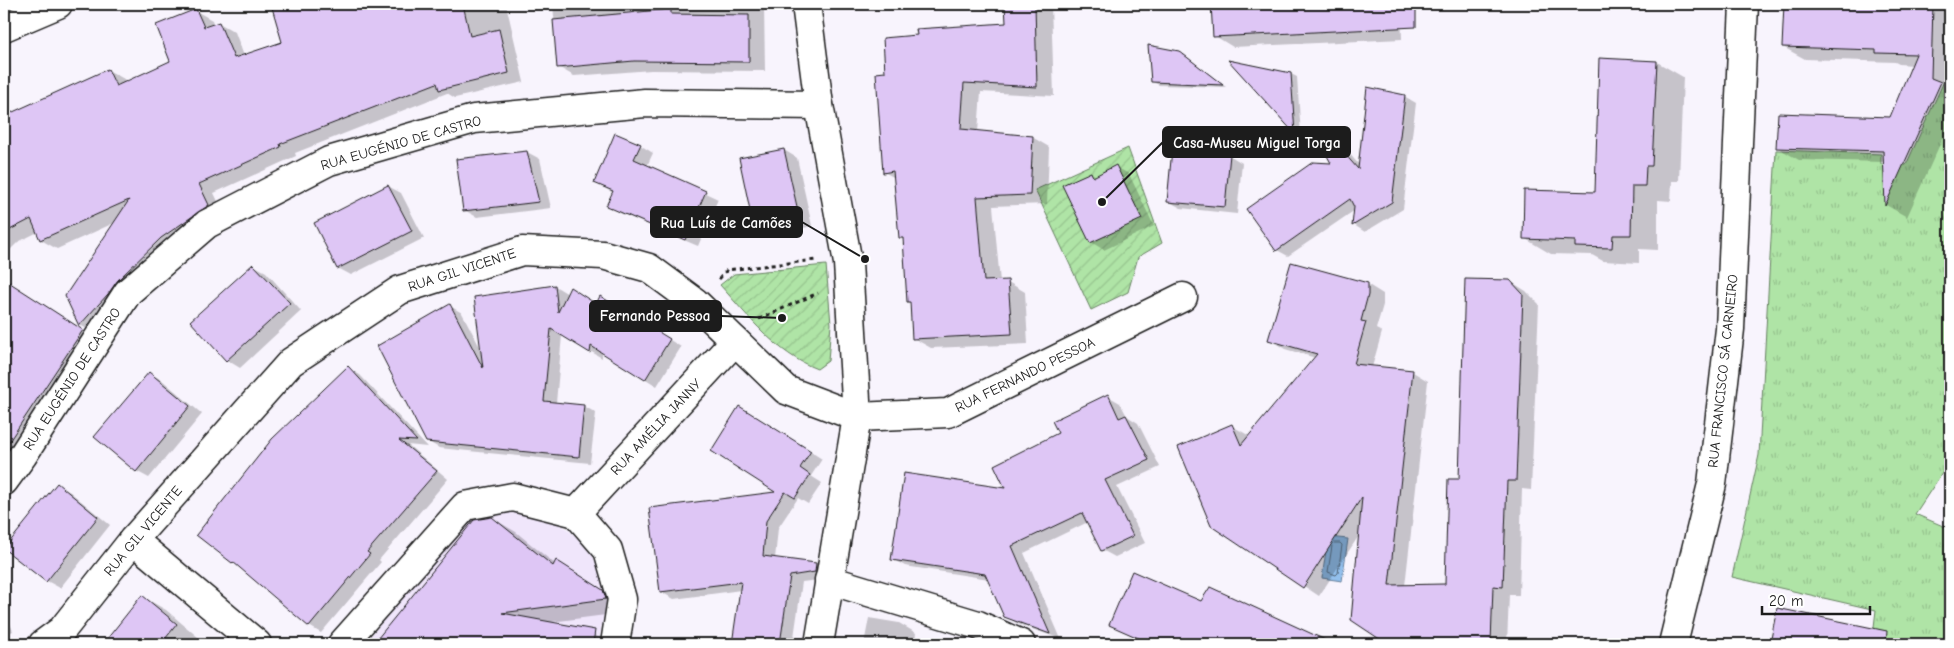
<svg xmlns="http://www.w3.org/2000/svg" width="1954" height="648" font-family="'Comic Neue',sans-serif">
  <defs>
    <pattern id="grass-tufts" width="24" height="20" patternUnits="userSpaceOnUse" patternTransform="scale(1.25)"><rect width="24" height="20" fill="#afe4a6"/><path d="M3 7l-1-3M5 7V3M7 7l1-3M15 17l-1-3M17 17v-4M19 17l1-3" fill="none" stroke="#96c38e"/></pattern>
    <pattern id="garden-furrows" width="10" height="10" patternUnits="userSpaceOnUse" patternTransform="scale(1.25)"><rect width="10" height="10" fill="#afe4a6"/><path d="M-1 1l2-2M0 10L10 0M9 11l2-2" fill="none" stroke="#96c38e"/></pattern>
  </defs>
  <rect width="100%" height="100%" fill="#f8f4fd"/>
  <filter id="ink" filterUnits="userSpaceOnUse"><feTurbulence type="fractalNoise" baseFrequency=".02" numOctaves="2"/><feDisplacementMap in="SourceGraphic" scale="10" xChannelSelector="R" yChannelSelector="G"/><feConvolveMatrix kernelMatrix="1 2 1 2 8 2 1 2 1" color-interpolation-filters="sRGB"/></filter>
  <g filter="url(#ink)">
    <path fill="#f0e6fb" d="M 512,510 L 554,519 L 589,547 L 608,593 L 598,644 L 364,644 L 473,514 Z"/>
    <path fill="url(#grass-tufts)" stroke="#668061" d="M 1950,68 L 1950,461 L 1915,514 L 1950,529 L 1950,644 L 1872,644 L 1876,610 L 1732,577 L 1759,455 L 1776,150 L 1881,154 L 1881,164 L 1906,165 Z"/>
    <g fill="url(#garden-furrows)" stroke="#668061">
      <path d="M 1128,148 L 1162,243 L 1138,257 L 1128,292 L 1091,310 L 1035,190 Z"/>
      <path d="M 826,265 L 831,324 L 828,361 L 817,369 C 777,354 748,316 720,285 L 734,274 Z"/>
    </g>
    <path fill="#93c0ed" stroke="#637e99" d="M 1328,537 L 1348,539 L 1342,581 L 1322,578 Z"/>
    <g fill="#0003">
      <path d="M 272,4 L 506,4 L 524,82 L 455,98 L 447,93 L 295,153 L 296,156 L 214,193 L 224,214 L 96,334 L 80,325 L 67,296 L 116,222 L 57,249 L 41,240 L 38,232 L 18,242 L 4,256 L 4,118 L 108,70 L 124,79 L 126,83 L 172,61 L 196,11 L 212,20 L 214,25 L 219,23 L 235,32 L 244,56 L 284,43 Z"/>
      <path d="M 553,4 L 771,4 L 764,5 L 765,71 L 651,70 L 574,76 L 558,67 Z"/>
      <path d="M 1006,4 L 1051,4 L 1054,96 L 981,92 L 978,132 L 1032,137 L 1049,147 L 1047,204 L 993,206 L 1000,282 L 1008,282 L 1025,292 L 1028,344 L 931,348 L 913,338 L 912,304 L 908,302 L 905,240 L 900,238 L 895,178 L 884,172 L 887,73 L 1007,25 Z"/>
      <path d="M 1212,4 L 1401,4 L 1402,39 L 1233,47 L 1215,36 Z"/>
      <path d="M 1785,4 L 1950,4 L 1950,122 L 1907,217 L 1886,205 L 1885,162 L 1799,160 L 1778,148 L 1891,118 L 1913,65 L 1899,64 L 1895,62 L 1805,59 L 1783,47 Z"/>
      <path d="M 1179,52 L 1186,56 L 1226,87 L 1159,85 L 1153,82 Z"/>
      <path d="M 1231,62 L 1291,74 L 1297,77 L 1301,136 L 1296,133 Z"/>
      <path d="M 1657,62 L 1683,77 L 1679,181 L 1672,181 L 1671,201 L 1658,200 L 1658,250 L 1639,249 L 1639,263 L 1603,261 L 1592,255 L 1551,254 L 1524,238 L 1596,194 Z"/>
      <path d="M 1404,96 L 1416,103 L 1403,209 L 1365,232 L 1354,225 L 1355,210 L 1288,256 L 1277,250 L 1333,165 L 1329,138 L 1341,144 L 1360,166 Z"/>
      <path d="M 640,145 L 653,153 L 647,166 L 718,199 L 698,246 L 620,213 L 608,205 L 614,193 L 595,183 Z"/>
      <path d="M 784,150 L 797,158 L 812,226 L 768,236 L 755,228 Z"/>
      <path d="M 527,152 L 540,159 L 551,208 L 477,217 L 464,210 Z"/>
      <path d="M 1229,155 L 1242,163 L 1237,214 L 1181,208 L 1168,201 Z"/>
      <path d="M 1116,167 L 1129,174 L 1154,226 L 1104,250 L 1091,242 L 1091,173 L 1096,176 Z"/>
      <path d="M 388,186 L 401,193 L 424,238 L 351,275 L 338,268 Z"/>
      <path d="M 253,265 L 266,272 L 301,311 L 240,368 L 227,360 L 192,321 Z"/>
      <path d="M 4,280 L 98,340 L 4,460 Z"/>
      <path d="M 1510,281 L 1526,291 L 1539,304 L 1531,490 L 1522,489 L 1519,595 L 1509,595 L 1507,644 L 1370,644 L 1376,635 L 1360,534 L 1319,596 L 1212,525 L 1232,426 L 1248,435 L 1249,437 L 1316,358 L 1285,349 L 1270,340 L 1367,284 L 1383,294 L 1383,305 L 1376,329 L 1382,332 L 1372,367 L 1413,372 L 1428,381 L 1405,586 L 1446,586 L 1460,480 Z"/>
      <path d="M 555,286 L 568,294 L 596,305 L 613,304 L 681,347 L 657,386 L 602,352 L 602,358 L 562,335 L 556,403 L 584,406 L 596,413 L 590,463 L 439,448 L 427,441 L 450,306 L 462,313 L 482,351 Z"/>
      <path d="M 348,368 L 360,375 L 427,447 L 408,445 L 448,479 L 379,560 L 381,562 L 321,633 L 309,626 L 240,567 L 232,562 Z"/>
      <path d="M 149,373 L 162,380 L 202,414 L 149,478 L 136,471 Z"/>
      <path d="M 1108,396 L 1120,403 L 1127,416 L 1138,423 L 1160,467 L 1117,487 L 1145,543 L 1115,557 L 1102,550 L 1088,522 L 1024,553 L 1061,639 L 1018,624 L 1005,616 L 989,579 L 905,566 L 892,559 L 1007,490 L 1060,434 Z"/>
      <path d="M 752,414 L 822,459 L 811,476 L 822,483 L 808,504 L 798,498 L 778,528 L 775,559 L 816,564 L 828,572 L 827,579 L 802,582 L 793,644 L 734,644 L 741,590 L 674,599 L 661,592 L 779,493 Z"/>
      <path d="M 57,485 L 70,492 L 110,525 L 60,588 L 47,581 L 6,548 Z"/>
      <path d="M 492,518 L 516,532 L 555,564 L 557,562 L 627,605 L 629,612 L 551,622 L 583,629 L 607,642 L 605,644 L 375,644 L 475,521 Z"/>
      <path d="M 1210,589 L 1331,644 L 1150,644 L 1110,625 L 1201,603 Z"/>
      <path d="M 143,597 L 166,610 L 199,638 L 195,644 L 103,644 Z"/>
      <path d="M 4,609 L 13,631 L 4,635 Z"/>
      <path d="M 1778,610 L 1866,638 L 1864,644 L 1771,644 Z"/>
      <path d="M 869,618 L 899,623 L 916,633 L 915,641 L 931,644 L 864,644 Z"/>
      <path d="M 698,642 L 711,644 L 698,644 Z"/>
    </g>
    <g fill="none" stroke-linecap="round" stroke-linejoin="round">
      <path stroke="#4c5e70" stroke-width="1" d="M 1332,546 L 1328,572 L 1336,575 L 1338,573 L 1342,545 L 1340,543 L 1334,543"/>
    </g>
    <g fill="#dec6f5" stroke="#1c1c1c">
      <path d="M 271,4 L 463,4 L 470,36 L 499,29 L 509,73 L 439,90 L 437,83 L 280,144 L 281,147 L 199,184 L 209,205 L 161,238 L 118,280 L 108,294 L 79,326 L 65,296 L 129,200 L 40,240 L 31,219 L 4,233 L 4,116 L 108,69 L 116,86 L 170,61 L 156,25 L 196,9 L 204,27 L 219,22 L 234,58 L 282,42 Z"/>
      <path d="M 1005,4 L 1035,4 L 1037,87 L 964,83 L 961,129 L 1033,136 L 1030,195 L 977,197 L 984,281 L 1008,280 L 1012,334 L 912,339 L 910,302 L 907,302 L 903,238 L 899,238 L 893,171 L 883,173 L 876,73 L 885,72 L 883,38 L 917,35 L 916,29 L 1006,23 Z"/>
      <path d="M 1211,4 L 1416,4 L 1416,27 L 1213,37 Z"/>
      <path d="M 1784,4 L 1933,4 L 1931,78 L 1941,82 L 1885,206 L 1883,151 L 1776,148 L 1778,113 L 1890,117 L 1916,54 L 1876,53 L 1876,50 L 1782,47 Z"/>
      <path d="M 671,9 L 671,14 L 749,15 L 749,62 L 634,61 L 557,68 L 553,20 Z"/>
      <path d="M 1148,45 L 1179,51 L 1223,85 L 1151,82 Z"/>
      <path d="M 1599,58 L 1657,61 L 1652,166 L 1646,166 L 1645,186 L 1632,186 L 1631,235 L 1613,235 L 1612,248 L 1575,247 L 1575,241 L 1523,239 L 1524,190 L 1595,192 Z"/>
      <path d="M 1228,60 L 1291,73 L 1295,134 Z"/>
      <path d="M 1367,87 L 1405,95 L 1392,202 L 1352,226 L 1354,207 L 1350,199 L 1276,251 L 1246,209 L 1313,162 L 1331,163 L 1320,143 L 1329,136 L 1358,169 Z"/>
      <path d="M 615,133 L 641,144 L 634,159 L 706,191 L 685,240 L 606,206 L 613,191 L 594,183 Z"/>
      <path d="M 784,149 L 800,220 L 754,229 L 739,158 Z"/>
      <path d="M 1172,149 L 1230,154 L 1225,207 L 1167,202 Z"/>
      <path d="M 527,151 L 539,202 L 463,211 L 456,159 Z"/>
      <path d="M 1116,165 L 1142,219 L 1090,243 L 1062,185 L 1091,172 L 1093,177 Z"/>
      <path d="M 388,185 L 412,231 L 337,269 L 314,223 Z"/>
      <path d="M 1291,262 L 1368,283 L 1368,295 L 1361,321 L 1366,322 L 1354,364 L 1413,370 L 1389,585 L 1445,584 L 1448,479 L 1459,479 L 1465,279 L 1510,280 L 1523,294 L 1516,481 L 1507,481 L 1503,587 L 1493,586 L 1491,644 L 1387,644 L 1351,620 L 1362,497 L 1303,588 L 1211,526 L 1178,447 L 1232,424 L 1241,445 L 1317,354 L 1268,340 Z"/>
      <path d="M 253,264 L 290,303 L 226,361 L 190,321 Z"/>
      <path d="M 4,279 L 83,330 L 4,449 Z"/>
      <path d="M 555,285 L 558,312 L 570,287 L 596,304 L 600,296 L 670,339 L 645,380 L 591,346 L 590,353 L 551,329 L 544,401 L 584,405 L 579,457 L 426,442 L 377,346 L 450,304 L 483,368 L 474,297 Z"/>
      <path d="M 348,366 L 417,441 L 399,440 L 437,471 L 367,552 L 370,554 L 309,627 L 233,562 L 232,563 L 196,535 L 272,439 Z"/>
      <path d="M 149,372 L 190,406 L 136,472 L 94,437 Z"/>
      <path d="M 1108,394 L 1119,418 L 1126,415 L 1149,460 L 1105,480 L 1133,536 L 1101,551 L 1082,513 L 1012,546 L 1050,634 L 1004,617 L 985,574 L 891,560 L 904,473 L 1005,488 L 994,465 L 1058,433 L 1052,421 Z"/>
      <path d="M 739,406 L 811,451 L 800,468 L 810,475 L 795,498 L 785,492 L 766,521 L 763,556 L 816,563 L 815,572 L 790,576 L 780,644 L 732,644 L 741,582 L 660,592 L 649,508 L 775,492 L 711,451 Z"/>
      <path d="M 57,483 L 98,517 L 46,582 L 4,549 Z"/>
      <path d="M 492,517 L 553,566 L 556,560 L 603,590 L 606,599 L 502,613 L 595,630 L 593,644 L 373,644 L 474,520 Z"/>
      <path d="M 1132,571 L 1201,601 L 1210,587 L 1334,644 L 1152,644 L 1109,625 Z"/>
      <path d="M 142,595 L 177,624 L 161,644 L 103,644 Z"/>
      <path d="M 1777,608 L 1887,631 L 1886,644 L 1770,644 Z"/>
    </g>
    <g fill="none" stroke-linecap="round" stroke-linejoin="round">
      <defs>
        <g id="street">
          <path d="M 806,4 L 819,105 L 848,263 L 857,417 L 819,644"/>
          <path d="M 4,481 L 23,455 L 128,292 L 207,224 L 329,161 L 474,119 L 645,103 L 819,105"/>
          <path d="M 576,513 L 735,341"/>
          <path d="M 133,540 L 257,644"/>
          <path d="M 829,580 L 978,625 L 1021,644"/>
          <path d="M 43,644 L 62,630 L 133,540 L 291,362 L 400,290 L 522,251 L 603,255 L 649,268 L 695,302 L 786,390 L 857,417 L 948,413 L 1183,297"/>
          <path d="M 342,644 L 465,506 L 513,497 L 576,513 L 608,550 L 622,599 L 615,644"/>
        </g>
        <g id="secondary">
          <path d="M 4,27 L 58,4"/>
          <path d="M 1673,644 L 1712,484 L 1730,329 L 1744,4"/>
        </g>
      </defs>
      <use href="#street" stroke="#1c1c1c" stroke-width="31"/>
      <use href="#secondary" stroke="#1c1c1c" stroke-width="31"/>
      <g stroke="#1c1c1c" stroke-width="3" stroke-dasharray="4 4" stroke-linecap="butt">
        <path d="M 719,279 L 727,270 L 816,260"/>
        <path d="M 759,319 L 818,293"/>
      </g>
      <use href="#street" stroke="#fff" stroke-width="28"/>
      <use href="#secondary" stroke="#fff" stroke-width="28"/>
    </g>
  </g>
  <g text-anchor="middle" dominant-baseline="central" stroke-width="4" stroke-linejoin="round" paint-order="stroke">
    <g font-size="14" fill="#1c1c1c" stroke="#fff">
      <text transform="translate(401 143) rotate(-16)">RUA EUGÉNIO DE CASTRO</text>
      <text transform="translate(462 270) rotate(-18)">RUA GIL VICENTE</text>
      <text transform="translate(1723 371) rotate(-84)">RUA FRANCISCO SÁ CARNEIRO</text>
      <text transform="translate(1025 375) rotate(-26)">RUA FERNANDO PESSOA</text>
      <text transform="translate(72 379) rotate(-57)">RUA EUGÉNIO DE CASTRO</text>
      <text transform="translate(656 427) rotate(-47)">RUA AMÉLIA JANNY</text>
      <text transform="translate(143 531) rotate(-50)">RUA GIL VICENTE</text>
    </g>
  </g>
  <path fill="none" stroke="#1c1c1c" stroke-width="2" d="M1102 202L1163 142M865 259L802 222M782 318L721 316"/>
  <g fill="#1c1c1c" stroke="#fff" stroke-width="2">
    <circle cx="1102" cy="202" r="5"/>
    <circle cx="865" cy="259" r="5"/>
    <circle cx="782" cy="318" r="5"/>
  </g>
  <g fill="#1c1c1c" stroke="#1c1c1c" stroke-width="2">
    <rect x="1163" y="127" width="187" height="30" rx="5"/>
    <rect x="651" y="207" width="151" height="30" rx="5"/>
    <rect x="590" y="301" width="131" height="30" rx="5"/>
  </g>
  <g font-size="15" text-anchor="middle" font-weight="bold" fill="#fff">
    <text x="1257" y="148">Casa-Museu Miguel Torga</text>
    <text x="726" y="228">Rua Luís de Camões</text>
    <text x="655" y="321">Fernando Pessoa</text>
  </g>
  <rect width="1954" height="648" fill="none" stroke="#fff" stroke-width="20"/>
  <rect x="10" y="10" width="1934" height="628" fill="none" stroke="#1c1c1c" stroke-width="2" filter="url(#ink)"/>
  <path d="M1762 606v8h108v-8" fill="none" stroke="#1c1c1c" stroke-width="2.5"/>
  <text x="1769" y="606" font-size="15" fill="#1c1c1c" stroke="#ffffff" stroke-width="4" paint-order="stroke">20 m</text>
</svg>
